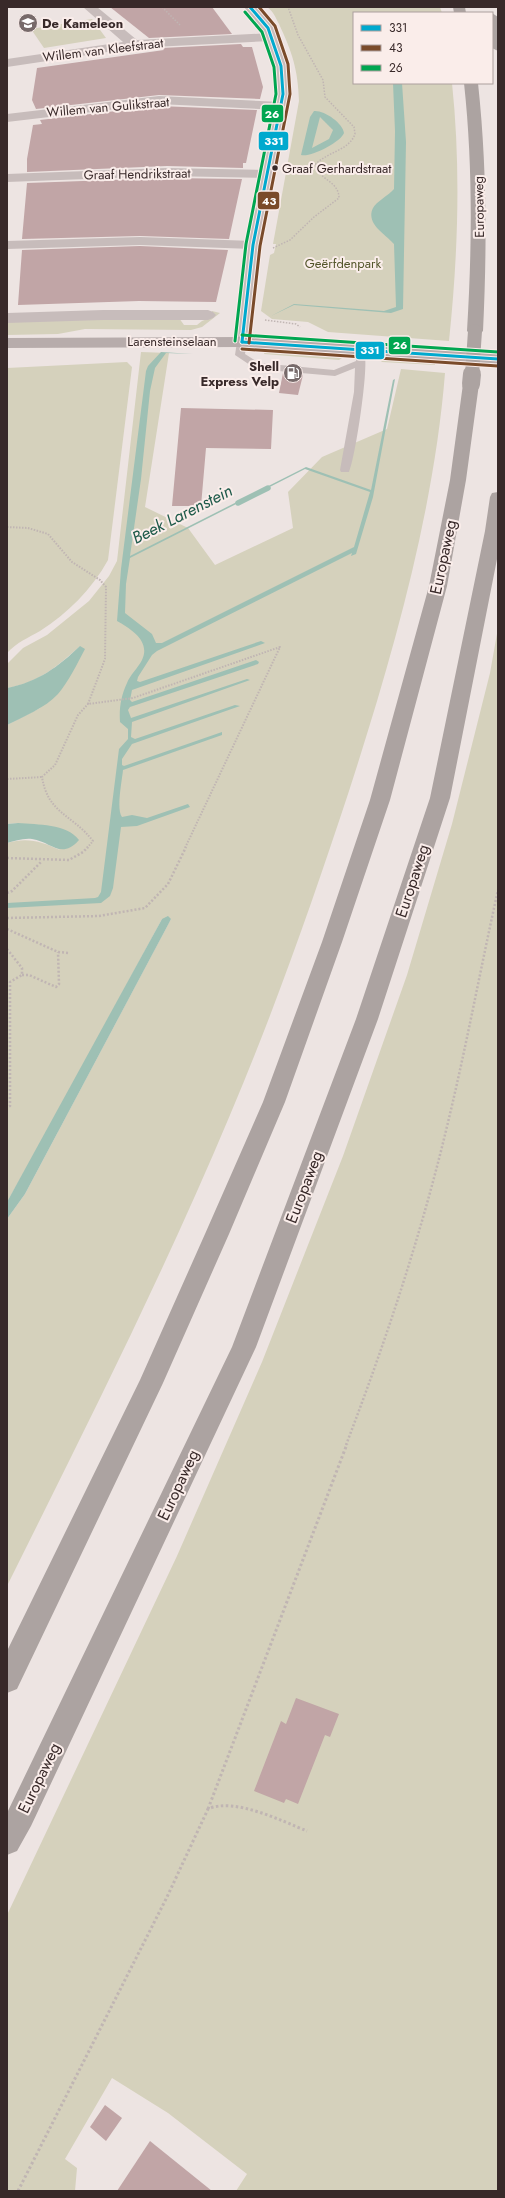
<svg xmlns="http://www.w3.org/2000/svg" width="505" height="2198" font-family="Jost,sans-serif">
  <rect width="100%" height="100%" fill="#ede4e2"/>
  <g fill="#d5d1bc">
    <path d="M 267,7 L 440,7 L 442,13 L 354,13 L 354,83 L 452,83 C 461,169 458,255 449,341 L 328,332 L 308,322 L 272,319 L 261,311 L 270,255 L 274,253 L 276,244 L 273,244 L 299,101 C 298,69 292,52 279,24 C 275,17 274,12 267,7 Z"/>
    <path d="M 92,19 L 106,38 L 44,48 L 31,29 Z"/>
    <path d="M 212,311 L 220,313 L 202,327 L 191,330 L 85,329 L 58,334 L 7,335 L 7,322 L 118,318 L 179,318 L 184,325 L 197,325 L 202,321 L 210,318 Z"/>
    <path d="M 265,351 L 338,355 L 342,358 L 339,360 L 264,354 Z"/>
    <path d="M 141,352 L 169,353 L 145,507 L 188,528 L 215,565 L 293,528 L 288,492 L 322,457 L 387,429 L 401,369 L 445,373 C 434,512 392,658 349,791 C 313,900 275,1009 230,1115 C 163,1275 84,1431 7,1586 L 7,1219 L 25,1194 L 171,919 L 162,919 L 51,1125 L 7,1202 L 7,843 C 27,837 41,841 60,850 L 18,823 L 7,824 L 7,725 L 40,708 L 80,646 C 58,666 38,683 7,688 L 7,664 L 23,648 L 47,635 L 89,601 L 109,576 L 117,561 Z"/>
    <path d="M 388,359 L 435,362 L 435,365 L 382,362 L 380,360 Z"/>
    <path d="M 127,362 L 132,367 L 108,560 C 92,589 68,613 40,631 C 28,638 17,642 7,653 L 7,368 Z"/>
    <path d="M 498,628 L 498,2191 L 236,2191 L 247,2174 L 168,2113 L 112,2078 L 65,2159 L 77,2168 L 75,2191 L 7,2191 L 7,1915 L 177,1556 L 262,1362 L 343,1156 L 407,975 L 452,824 L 490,673 Z"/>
  </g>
  <g fill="#9ec0b4" fill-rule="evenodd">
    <path d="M 393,83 L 402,83 L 406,142 L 403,309 L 391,313 L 294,305 L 271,316 L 294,304 L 384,311 L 396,307 L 394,244 C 387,235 365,224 373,208 C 376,202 389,195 394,189 L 395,131 Z"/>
    <path d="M 314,111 C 324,110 343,123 344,133 C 341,142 310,158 301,155 L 310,117 ZM 320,117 L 333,130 L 329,139 L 312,148 Z"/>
    <path d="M 161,352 L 193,354 L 166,353 L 155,368 L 150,391 L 141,479 L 130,556 L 306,467 L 371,490 L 393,380 L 395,379 L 373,497 L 356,554 L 351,556 L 352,553 L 344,557 L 157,651 L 152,655 L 138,677 L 137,681 L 140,682 L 261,641 L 265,643 L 132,690 L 130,700 L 132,702 L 256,660 L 259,662 L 258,664 L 130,707 L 128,710 L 131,718 L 247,679 L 250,680 L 132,722 L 131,737 L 135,739 L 235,705 L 240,706 L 132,744 L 122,759 L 122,765 L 124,766 L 222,732 L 222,735 L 123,770 C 122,781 116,809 122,817 L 132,815 L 147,818 L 188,804 L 190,807 L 137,826 L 121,827 L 113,888 L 110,896 L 101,903 L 7,908 L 7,903 L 95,898 L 98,897 L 101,892 L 119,749 L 128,739 L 128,729 L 120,722 C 119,708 121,696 127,683 C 130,675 138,668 142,660 C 151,641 131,629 117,621 L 121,569 L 146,371 L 148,366 ZM 305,469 L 370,492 L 354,547 L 162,643 L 156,643 L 152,634 L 125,613 L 126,584 L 130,558 Z"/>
    <path d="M 80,646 L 85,649 C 77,664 69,681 58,694 C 45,708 23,717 7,725 L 7,688 C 38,682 58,667 80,646 Z"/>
    <path d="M 18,823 C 38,825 66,823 79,840 C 61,860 52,842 32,839 C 23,838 15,841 7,843 L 7,824 Z"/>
    <path d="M 168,916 L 171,919 L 169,923 L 25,1194 L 7,1219 L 7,1202 L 162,919 Z"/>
  </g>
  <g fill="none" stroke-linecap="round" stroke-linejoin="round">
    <path stroke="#9ec0b4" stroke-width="5.5" d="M 238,503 L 268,488"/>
  </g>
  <g fill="#c1a5a6">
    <path d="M 110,7 L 212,7 L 232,34 L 149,38 Z"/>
    <path d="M 241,44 L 243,47 L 252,47 L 263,87 L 260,99 L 159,95 L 36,109 L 32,100 L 37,68 L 164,50 L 162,48 Z"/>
    <path d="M 159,106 L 257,110 L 246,163 L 243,163 L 243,168 L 167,166 L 27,172 L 27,159 L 33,125 L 42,124 L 40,120 Z"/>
    <path d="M 167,178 L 242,179 L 229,239 L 140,236 L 22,239 L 27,183 Z"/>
    <path d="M 140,246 L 228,250 L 216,302 L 139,301 L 18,305 L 22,250 Z"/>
    <path d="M 283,373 L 303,375 L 298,395 L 279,393 Z"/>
    <path d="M 181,408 L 273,410 L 271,449 L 206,448 L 201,506 L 172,506 Z"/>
    <path d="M 296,1698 L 339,1714 L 330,1737 L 325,1735 L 298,1804 L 286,1799 L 284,1803 L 254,1791 L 281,1721 L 286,1724 Z"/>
    <path d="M 105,2105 L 122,2118 L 106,2141 L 90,2127 Z"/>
    <path d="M 150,2141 L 212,2191 L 117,2191 Z"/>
  </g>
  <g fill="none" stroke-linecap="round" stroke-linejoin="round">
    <g stroke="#c0b5b3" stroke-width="1.5" stroke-dasharray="1.5 1.5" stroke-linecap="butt">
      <path d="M 162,7 L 180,25"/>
      <path d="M 273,248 L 290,240 L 314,217 L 339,198 C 339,181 319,180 315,165 C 326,152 349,151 355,134 L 354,127 L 325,97 L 323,80 L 298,35 L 288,7"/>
      <path d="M 265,320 L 296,324 L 300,327"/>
    </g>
    <g stroke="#c0b5b3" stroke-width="2" stroke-dasharray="1.5 1.5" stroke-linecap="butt">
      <path d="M 7,527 L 28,528 L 48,534 L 72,562 L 100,580 L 106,587 L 105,659 L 88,704 L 133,698 L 280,647 L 185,848"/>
      <path d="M 7,779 L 42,777"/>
      <path d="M 87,848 L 93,841 C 72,814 48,814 42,777 L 55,765 L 78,715 L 88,704"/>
    </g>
    <g stroke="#c0b5b3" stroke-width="2.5" stroke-dasharray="2 2" stroke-linecap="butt">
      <path d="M 7,858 L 69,860 L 83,852 L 88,847"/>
      <path d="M 7,893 L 12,891 L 42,861"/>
      <path d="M 7,918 L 99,916 L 145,908 L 168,884 L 186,847"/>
      <path d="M 7,929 L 58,952 L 69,953"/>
      <path d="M 7,949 L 22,968 L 22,975 L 10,982 L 10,1106 L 7,1106"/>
      <path d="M 22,975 L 29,975 L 56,987 L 59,984 L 58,952"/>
      <path d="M 346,1445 C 387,1338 423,1229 449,1118 C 467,1043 481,966 498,890"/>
    </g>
    <g stroke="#c0b5b3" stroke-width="3" stroke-dasharray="2.5 2.5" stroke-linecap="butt">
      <path d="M 208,1809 L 347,1444"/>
      <path d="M 18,2191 L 167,1897 L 208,1809 C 234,1797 282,1821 307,1831"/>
    </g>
    <path fill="#c7bcbb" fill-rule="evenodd" d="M 242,339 L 247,342 L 245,354 L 259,363 L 334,370 L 356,361 L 358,352 L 364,352 C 370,362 355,461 349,472 L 341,472 L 340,470 L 354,392 L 355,368 L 335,376 L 256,369 L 235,355 L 237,342 Z"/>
    <g fill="#c7bcbb" fill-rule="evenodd">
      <path d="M 83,7 L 97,7 L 137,40 L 271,33 L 277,37 L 271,41 L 134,48 L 7,67 L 7,59 L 123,42 Z"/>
      <path d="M 159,96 L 282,102 L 289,106 L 282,110 L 159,104 L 7,122 L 7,114 Z"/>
      <path d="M 167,168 L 268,170 L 275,174 L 268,178 L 167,176 L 7,182 L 7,174 Z"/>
      <path d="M 140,237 L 253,241 L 258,242 L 260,245 L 258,248 L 253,249 L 140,245 L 7,249 L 7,241 Z"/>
      <path d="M 103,310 L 208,310 L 213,312 L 216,315 L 213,318 L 208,320 L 103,320 L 7,323 L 7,313 Z"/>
    </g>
    <path fill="#c7bcbb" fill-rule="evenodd" d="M 244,7 L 257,7 L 274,28 L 287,66 L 290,94 L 260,245 L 250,342 L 247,345 L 237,345 L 234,342 L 246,245 L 276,94 L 275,66 L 262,29 Z"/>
    <path fill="#b7acab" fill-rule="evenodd" d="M 242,337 L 498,354 L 498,364 L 242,347 L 7,348 L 7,338 Z"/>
    <g fill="#aca3a1" fill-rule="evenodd">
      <path d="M 453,7 L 465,7 L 466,13 L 454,13 Z"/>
      <path d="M 492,13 L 498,17 L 498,51 L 492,48 Z"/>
      <path d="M 464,83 L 478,83 C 487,166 487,248 483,331 L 480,334 L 470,334 L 467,331 C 472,248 473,166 464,83 Z"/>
      <path d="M 471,379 L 477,381 L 479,384 L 466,480 L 447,586 L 390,800 L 342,942 L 285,1102 L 229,1234 L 163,1383 L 17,1689 L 7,1693 L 7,1651 L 140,1380 L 205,1234 L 263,1102 L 322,942 L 370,800 L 429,586 L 450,480 L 463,384 L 465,381 Z"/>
      <path d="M 498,492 L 498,554 L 450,798 L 378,1019 L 256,1347 L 31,1826 L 17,1851 L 7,1855 L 7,1813 L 232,1347 L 356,1019 L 430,798 L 485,531 L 490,497 L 492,493 Z"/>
    </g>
    <path stroke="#aca3a1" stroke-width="14" d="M 472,375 L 475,331"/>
    <path stroke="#aca3a1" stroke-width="18" d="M 471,384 L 472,374"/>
    <defs>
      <g id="bus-1">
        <path d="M 242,342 L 253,245 L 283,94 L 281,66 L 268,28 L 250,7"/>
        <path d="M 242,342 L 498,359"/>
      </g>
      <g id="bus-2">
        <path d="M 249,343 L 260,246 L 290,94 L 288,64 L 275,26 L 259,7"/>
        <path d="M 242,349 L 498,366"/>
      </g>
      <g id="bus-3">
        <path d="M 242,335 L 498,352"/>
        <path d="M 235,341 L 246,244 L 276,94 L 274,67 L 262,32 L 245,12"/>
      </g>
    </defs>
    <use href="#bus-1" stroke="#faedea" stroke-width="5"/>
    <use href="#bus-2" stroke="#faedea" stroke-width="5"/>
    <use href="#bus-3" stroke="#faedea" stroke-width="5"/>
    <use href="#bus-1" stroke="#00a9ce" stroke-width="3"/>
    <use href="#bus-2" stroke="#7a4b2a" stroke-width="3"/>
    <use href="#bus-3" stroke="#00a651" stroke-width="3"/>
  </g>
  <defs>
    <symbol id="school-disc" viewBox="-11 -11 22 22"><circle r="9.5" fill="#776a6a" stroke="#faedea"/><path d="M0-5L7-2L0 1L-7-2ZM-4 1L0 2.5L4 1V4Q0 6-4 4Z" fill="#fff"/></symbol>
    <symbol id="fuel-disc" viewBox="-11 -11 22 22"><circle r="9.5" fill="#776a6a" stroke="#faedea"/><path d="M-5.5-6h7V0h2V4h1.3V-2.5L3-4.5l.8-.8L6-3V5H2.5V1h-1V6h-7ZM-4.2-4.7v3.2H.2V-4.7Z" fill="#fff"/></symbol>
  </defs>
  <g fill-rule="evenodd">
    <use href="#school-disc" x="17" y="12" width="22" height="22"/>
    <use href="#fuel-disc" x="282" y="362" width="22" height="22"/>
  </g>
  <circle fill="#382929" stroke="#faedea" stroke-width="1.5" cx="275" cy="168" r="3.5"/>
  <g text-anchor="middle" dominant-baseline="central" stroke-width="4" stroke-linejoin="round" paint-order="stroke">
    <g font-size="13" font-weight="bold" fill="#382929" stroke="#faedea" text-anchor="start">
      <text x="42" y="23">De Kameleon</text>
      <text x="279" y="366" text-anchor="end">Shell<tspan x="279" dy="15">Express Velp</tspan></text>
    </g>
    <g font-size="13" fill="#382929" stroke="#faedea">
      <text transform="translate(103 50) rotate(-7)">Willem van Kleefstraat</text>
      <text transform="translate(108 107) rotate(-5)">Willem van Gulikstraat</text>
      <text transform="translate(137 174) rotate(-1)">Graaf Hendrikstraat</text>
      <text transform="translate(479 207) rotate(-91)">Europaweg</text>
      <text x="172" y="341">Larensteinselaan</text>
    </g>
    <g font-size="13" fill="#382929" stroke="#faedea" text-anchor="start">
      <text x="282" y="168">Graaf Gerhardstraat</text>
    </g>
    <g font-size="13" fill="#54562c" stroke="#faedea">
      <text x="343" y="263">Geërfdenpark</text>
    </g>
    <g font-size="16" fill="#382929" stroke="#faedea">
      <text transform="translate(443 557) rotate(-78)">Europaweg</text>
      <text transform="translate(412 881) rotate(-72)">Europaweg</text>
      <text transform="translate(304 1187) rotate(-69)">Europaweg</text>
      <text transform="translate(178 1485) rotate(-65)">Europaweg</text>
      <text transform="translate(39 1778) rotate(-64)">Europaweg</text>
    </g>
    <g font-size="17" font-style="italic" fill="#1e5a4a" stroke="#faedea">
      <text transform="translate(182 514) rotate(-27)">Beek Larenstein</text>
    </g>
  </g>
  <g stroke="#faedea" stroke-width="1.5">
    <rect x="261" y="104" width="23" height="19" rx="4" fill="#00a651"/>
    <rect x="258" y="131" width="31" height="20" rx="4" fill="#00a9ce"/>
    <rect x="257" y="191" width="23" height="19" rx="4" fill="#7a4b2a"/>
    <rect x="388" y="336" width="23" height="19" rx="4" fill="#00a651"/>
    <rect x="355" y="341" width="30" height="19" rx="4" fill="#00a9ce"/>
  </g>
  <g font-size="11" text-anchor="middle" font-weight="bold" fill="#fff">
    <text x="272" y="118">26</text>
    <text x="274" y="145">331</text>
    <text x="269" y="205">43</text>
    <text x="400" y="349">26</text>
    <text x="370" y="354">331</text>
  </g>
  <rect width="505" height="2198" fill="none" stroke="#382929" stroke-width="16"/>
  <rect x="353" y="12" width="140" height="72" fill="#faedea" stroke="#ac9f9d"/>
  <rect x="361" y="25" width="20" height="6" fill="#00a9ce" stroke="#ac9f9d"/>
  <text x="389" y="32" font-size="12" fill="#382929">331</text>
  <rect x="361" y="45" width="20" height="6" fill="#7a4b2a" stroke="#ac9f9d"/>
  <text x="389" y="52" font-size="12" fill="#382929">43</text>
  <rect x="361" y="65" width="20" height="6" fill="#00a651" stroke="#ac9f9d"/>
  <text x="389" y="72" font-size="12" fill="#382929">26</text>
</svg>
